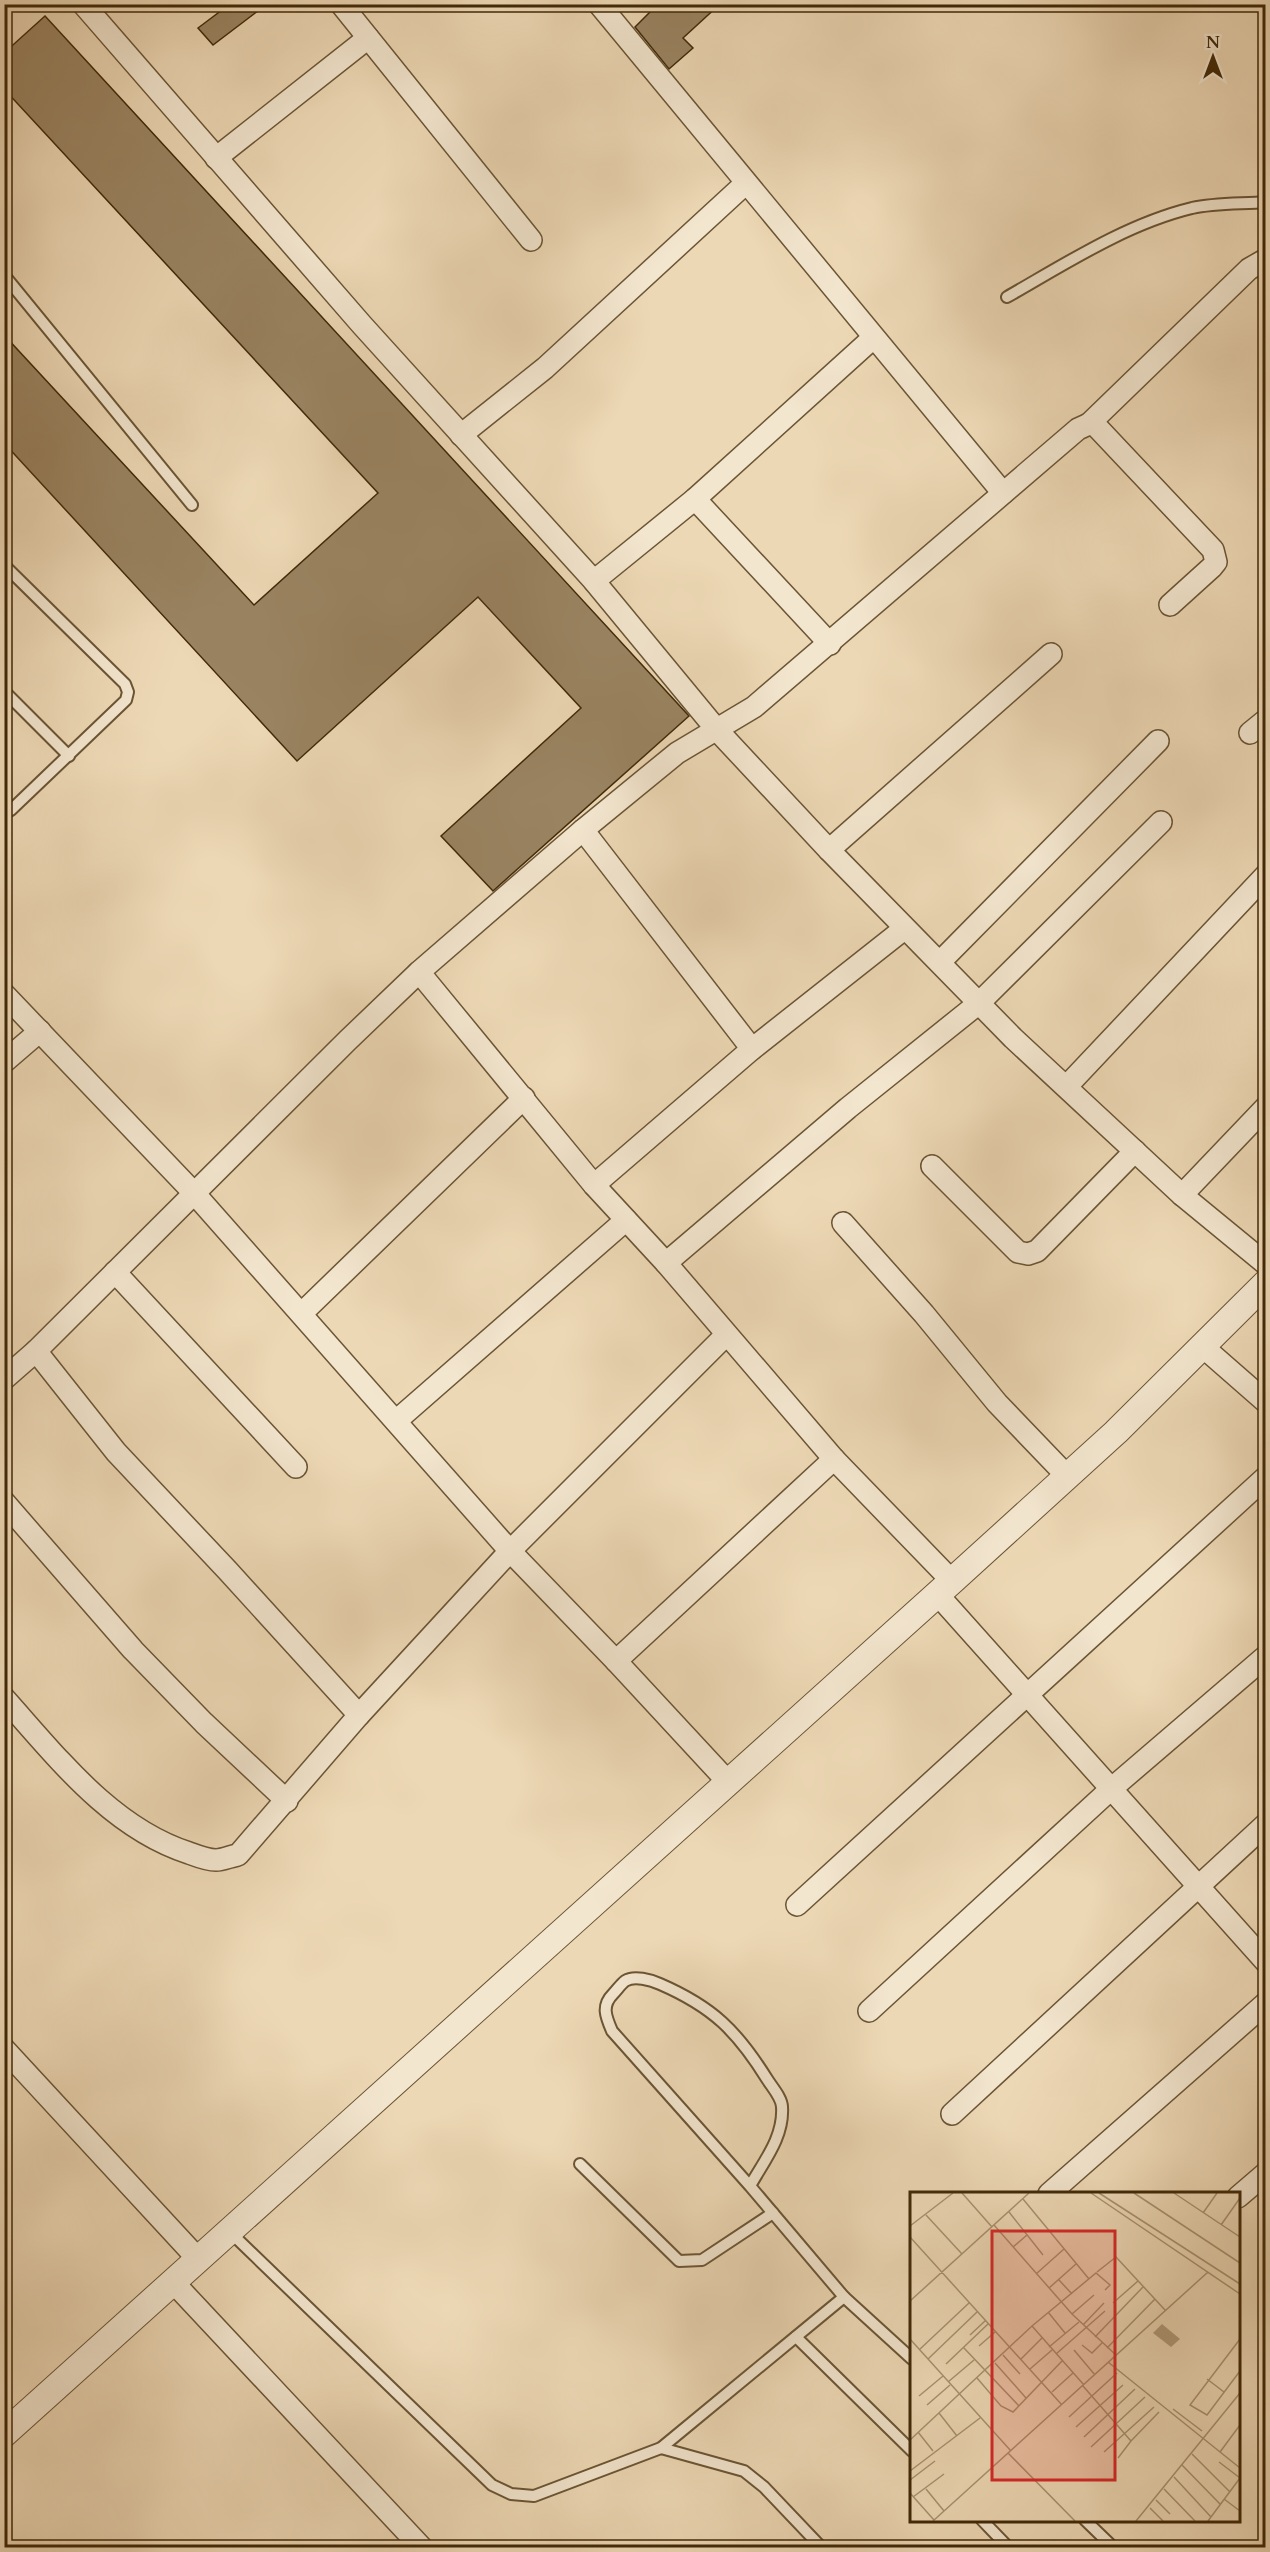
<svg xmlns="http://www.w3.org/2000/svg" width="1270" height="2552" font-family="Cardo,serif">
  <rect width="100%" height="100%" fill="#edd8b5"/>
  <filter id="stains"><feTurbulence type="fractalNoise" baseFrequency=".00333" numOctaves="4"/><feColorMatrix values="0 0 0 0 .2 0 0 0 0 .09 0 0 0 0 .02 0 0 0 .5 -.17"/></filter>
  <radialGradient id="worn" r=".72"><stop offset=".6" stop-color="#630" stop-opacity="0"/><stop offset="1" stop-color="#630" stop-opacity=".3"/></radialGradient>
  <g fill="#9a8462" stroke="#402909" stroke-width="1.5">
    <path d="M 230,4 L 267,4 L 213,45 L 198,28 Z"/>
    <path d="M 658,4 L 720,4 L 683,38 L 693,48 L 669,69 L 635,27 Z"/>
    <path d="M 45,16 L 689,716 L 493,891 L 441,836 L 581,708 L 478,597 L 297,761 L 4,443 L 4,335 L 254,605 L 378,493 L 4,89 L 4,53 Z"/>
  </g>
  <g fill="none" stroke-linecap="round" stroke-linejoin="round">
    <defs>
      <g id="service">
        <path d="M 4,275 L 192,505"/>
        <path d="M 1007,297 C 1065,264 1126,224 1192,208 C 1215,203 1242,204 1266,202"/>
        <path d="M 4,565 L 125,684 L 128,692 L 126,700 L 11,810 L 4,813"/>
        <path d="M 4,691 L 69,756"/>
        <path d="M 580,2164 L 679,2261 L 702,2260 L 773,2213"/>
        <path d="M 750,2186 C 764,2161 784,2137 782,2107 C 782,2098 772,2087 767,2079 C 737,2031 713,2007 660,1984 C 651,1980 634,1975 625,1981 C 621,1984 617,1990 613,1994 C 601,2006 606,2017 612,2031 L 750,2186 L 844,2297 L 912,2359"/>
        <path d="M 230,2232 L 492,2485 L 511,2494 L 534,2496 L 661,2448 L 844,2297"/>
        <path d="M 796,2337 L 912,2451"/>
        <path d="M 661,2448 L 744,2471 L 764,2487 L 822,2548"/>
        <path d="M 982,2520 L 1009,2548"/>
        <path d="M 1085,2520 L 1114,2548"/>
      </g>
      <g id="minor">
        <path d="M 83,4 L 362,325 L 594,581 L 717,730 L 829,850 L 1013,1038 L 1182,1195 L 1266,1264"/>
        <path d="M 341,4 L 531,240"/>
        <path d="M 599,4 L 1003,493"/>
        <path d="M 216,158 L 368,38"/>
        <path d="M 1089,424 L 1249,269 L 1263,261 L 1266,262"/>
        <path d="M 461,435 L 545,368 L 746,183"/>
        <path d="M 695,499 L 830,644"/>
        <path d="M 594,581 L 695,499 L 873,338"/>
        <path d="M 1250,733 L 1266,720"/>
        <path d="M 583,830 L 752,1049"/>
        <path d="M 829,850 L 1051,654"/>
        <path d="M 940,962 L 1158,741"/>
        <path d="M 419,972 L 594,1185 L 666,1263 L 834,1459 L 952,1581"/>
        <path d="M 4,994 L 194,1193 L 510,1551 L 616,1661 L 729,1783"/>
        <path d="M 4,1062 L 40,1031"/>
        <path d="M 1067,1086 L 1266,875"/>
        <path d="M 932,1166 L 1018,1252 L 1028,1254 L 1037,1251 L 1135,1151"/>
        <path d="M 594,1185 L 752,1049 L 904,929"/>
        <path d="M 1182,1195 L 1266,1107"/>
        <path d="M 843,1223 L 924,1314 L 997,1403 L 1067,1476"/>
        <path d="M 666,1263 L 848,1108 L 979,1003 L 1161,822"/>
        <path d="M 115,1272 L 296,1467"/>
        <path d="M 302,1313 L 524,1098"/>
        <path d="M 1202,1346 L 1266,1402"/>
        <path d="M 36,1351 L 116,1452 L 228,1571 L 359,1715"/>
        <path d="M 4,1379 L 36,1351 L 348,1040 L 419,972 L 583,830 L 677,753 L 754,707 L 1078,429 L 1089,424 L 1096,426 L 1213,550 L 1216,562 L 1212,567 L 1170,605"/>
        <path d="M 396,1421 L 626,1220"/>
        <path d="M 4,1502 L 133,1650 L 204,1723 L 287,1801"/>
        <path d="M 938,1595 L 1266,1962"/>
        <path d="M 616,1661 L 834,1459"/>
        <path d="M 4,1698 C 57,1757 111,1828 189,1853 C 197,1856 207,1860 216,1860 C 223,1860 231,1856 238,1855 L 359,1715 L 510,1551 L 726,1335"/>
        <path d="M 797,1905 L 1266,1477"/>
        <path d="M 869,2011 L 1111,1789 L 1266,1656"/>
        <path d="M 4,2049 L 199,2260"/>
        <path d="M 952,2114 L 1266,1824"/>
        <path d="M 1049,2194 L 1266,2003"/>
        <path d="M 1238,2197 L 1266,2173"/>
        <path d="M 174,2283 L 422,2548"/>
      </g>
      <path id="tertiary" d="M 4,2434 L 952,1581 L 1116,1432 L 1266,1283"/>
    </defs>
    <use href="#service" stroke="#6b5534" stroke-width="14"/>
    <use href="#minor" stroke="#6b5534" stroke-width="24"/>
    <use href="#tertiary" stroke="#6b5534" stroke-width="28"/>
    <use href="#service" stroke="#f3e6cf" stroke-width="10"/>
    <use href="#minor" stroke="#f3e6cf" stroke-width="21"/>
    <use href="#tertiary" stroke="#f3e6cf" stroke-width="26"/>
  </g>
  <g transform="translate(910 2192)">
    <rect width="330" height="330" fill="#edd8b5"/>
    <path d="M 252,132 L 270,147 L 261,155 L 243,141 Z" fill="#b29c7b"/>
    <path fill="none" stroke="#a89270" stroke-width="1.5" d="M 52,1 L 82,35M 181,1 L 330,102M 189,1 L 330,92M 224,1 L 330,71M 264,1 L 330,45M 113,7 L 179,87M 99,20 L 133,63M 293,21 L 307,1M 16,23 L 52,62M 84,33 L 162,122 L 206,163M 311,33 L 330,6M 0,34 L 43,1M 0,45 L 152,213M 103,55 L 117,43M 187,80 L 206,65 L 255,118M 126,82 L 154,57M 149,88 L 162,102M 139,96 L 166,72M 0,109 L 119,1M 203,111 L 228,89M 138,120 L 155,141M 162,122 L 184,103M 173,133 L 194,111M 122,134 L 174,193M 60,143 L 75,129M 185,145 L 233,95M 0,147 L 101,259M 330,147 L 280,213 L 297,223 L 330,179M 172,153 L 182,161 L 192,151M 69,154 L 85,140M 53,155 L 109,214M 139,155 L 169,130M 197,156 L 245,107M 9,158 L 59,111M 164,158 L 185,183M 146,162 L 195,119M 93,163 L 110,182M 18,167 L 67,120M 111,167 L 132,146M 198,170 L 330,276M 85,171 L 116,206M 36,172 L 78,132M 120,177 L 142,158M 67,186 L 91,214 L 103,220 L 152,169M 297,187 L 314,200M 38,190 L 64,168M 173,194 L 221,249 L 208,266M 142,200 L 163,181M 9,204 L 33,184M 17,213 L 40,193M 263,217 L 292,239M 29,221 L 47,244M 159,225 L 207,181M 166,235 L 213,193M 8,240 L 23,259M 174,245 L 225,197M 0,248 L 122,134 L 186,81 L 200,93 L 195,98M 221,249 L 249,220M 181,255 L 235,205M 194,260 L 244,215M 310,260 L 330,233M 98,261 L 165,329M 282,262 L 320,300M 309,270 L 330,286M 272,273 L 310,312M 0,279 L 70,226M 264,285 L 301,325M 0,288 L 25,269M 16,297 L 34,319M 254,297 L 285,329M 0,301 L 24,328M 3,305 L 34,282M 314,307 L 330,319M 246,308 L 260,322M 240,316 L 253,329M 23,329 L 298,80M 226,329 L 330,201M 298,329 L 330,286"/>
    <path fill="#d62828" fill-opacity="0.15" stroke="#d62828" stroke-width="3" d="M 82,39 L 205,39 L 205,288 L 82,288 Z"/>
    <rect width="330" height="330" fill="none" stroke="#402909" stroke-width="3"/>
  </g>
  <rect width="1270" height="2552" fill="none" stroke="#edd8b5" stroke-width="24"/>
  <rect x="6" y="6" width="1258" height="2540" fill="none" stroke="#402909" stroke-width="3"/>
  <rect x="12" y="12" width="1246" height="2528" fill="none" stroke="#402909" stroke-width="1.5"/>
  <g transform="translate(1213 57)" stroke="#f3e6cf" stroke-width="4.5" paint-order="stroke">
  <path d="M0-4.5L10 22L0 15L-10 22Z" fill="#402909"/>
  <text y="-9" font-size="16" font-weight="bold" text-anchor="middle" fill="#402909">N</text>
  </g>
  <rect width="100%" height="100%" filter="url(#stains)"/>
  <rect width="100%" height="100%" fill="url(#worn)"/>
</svg>
